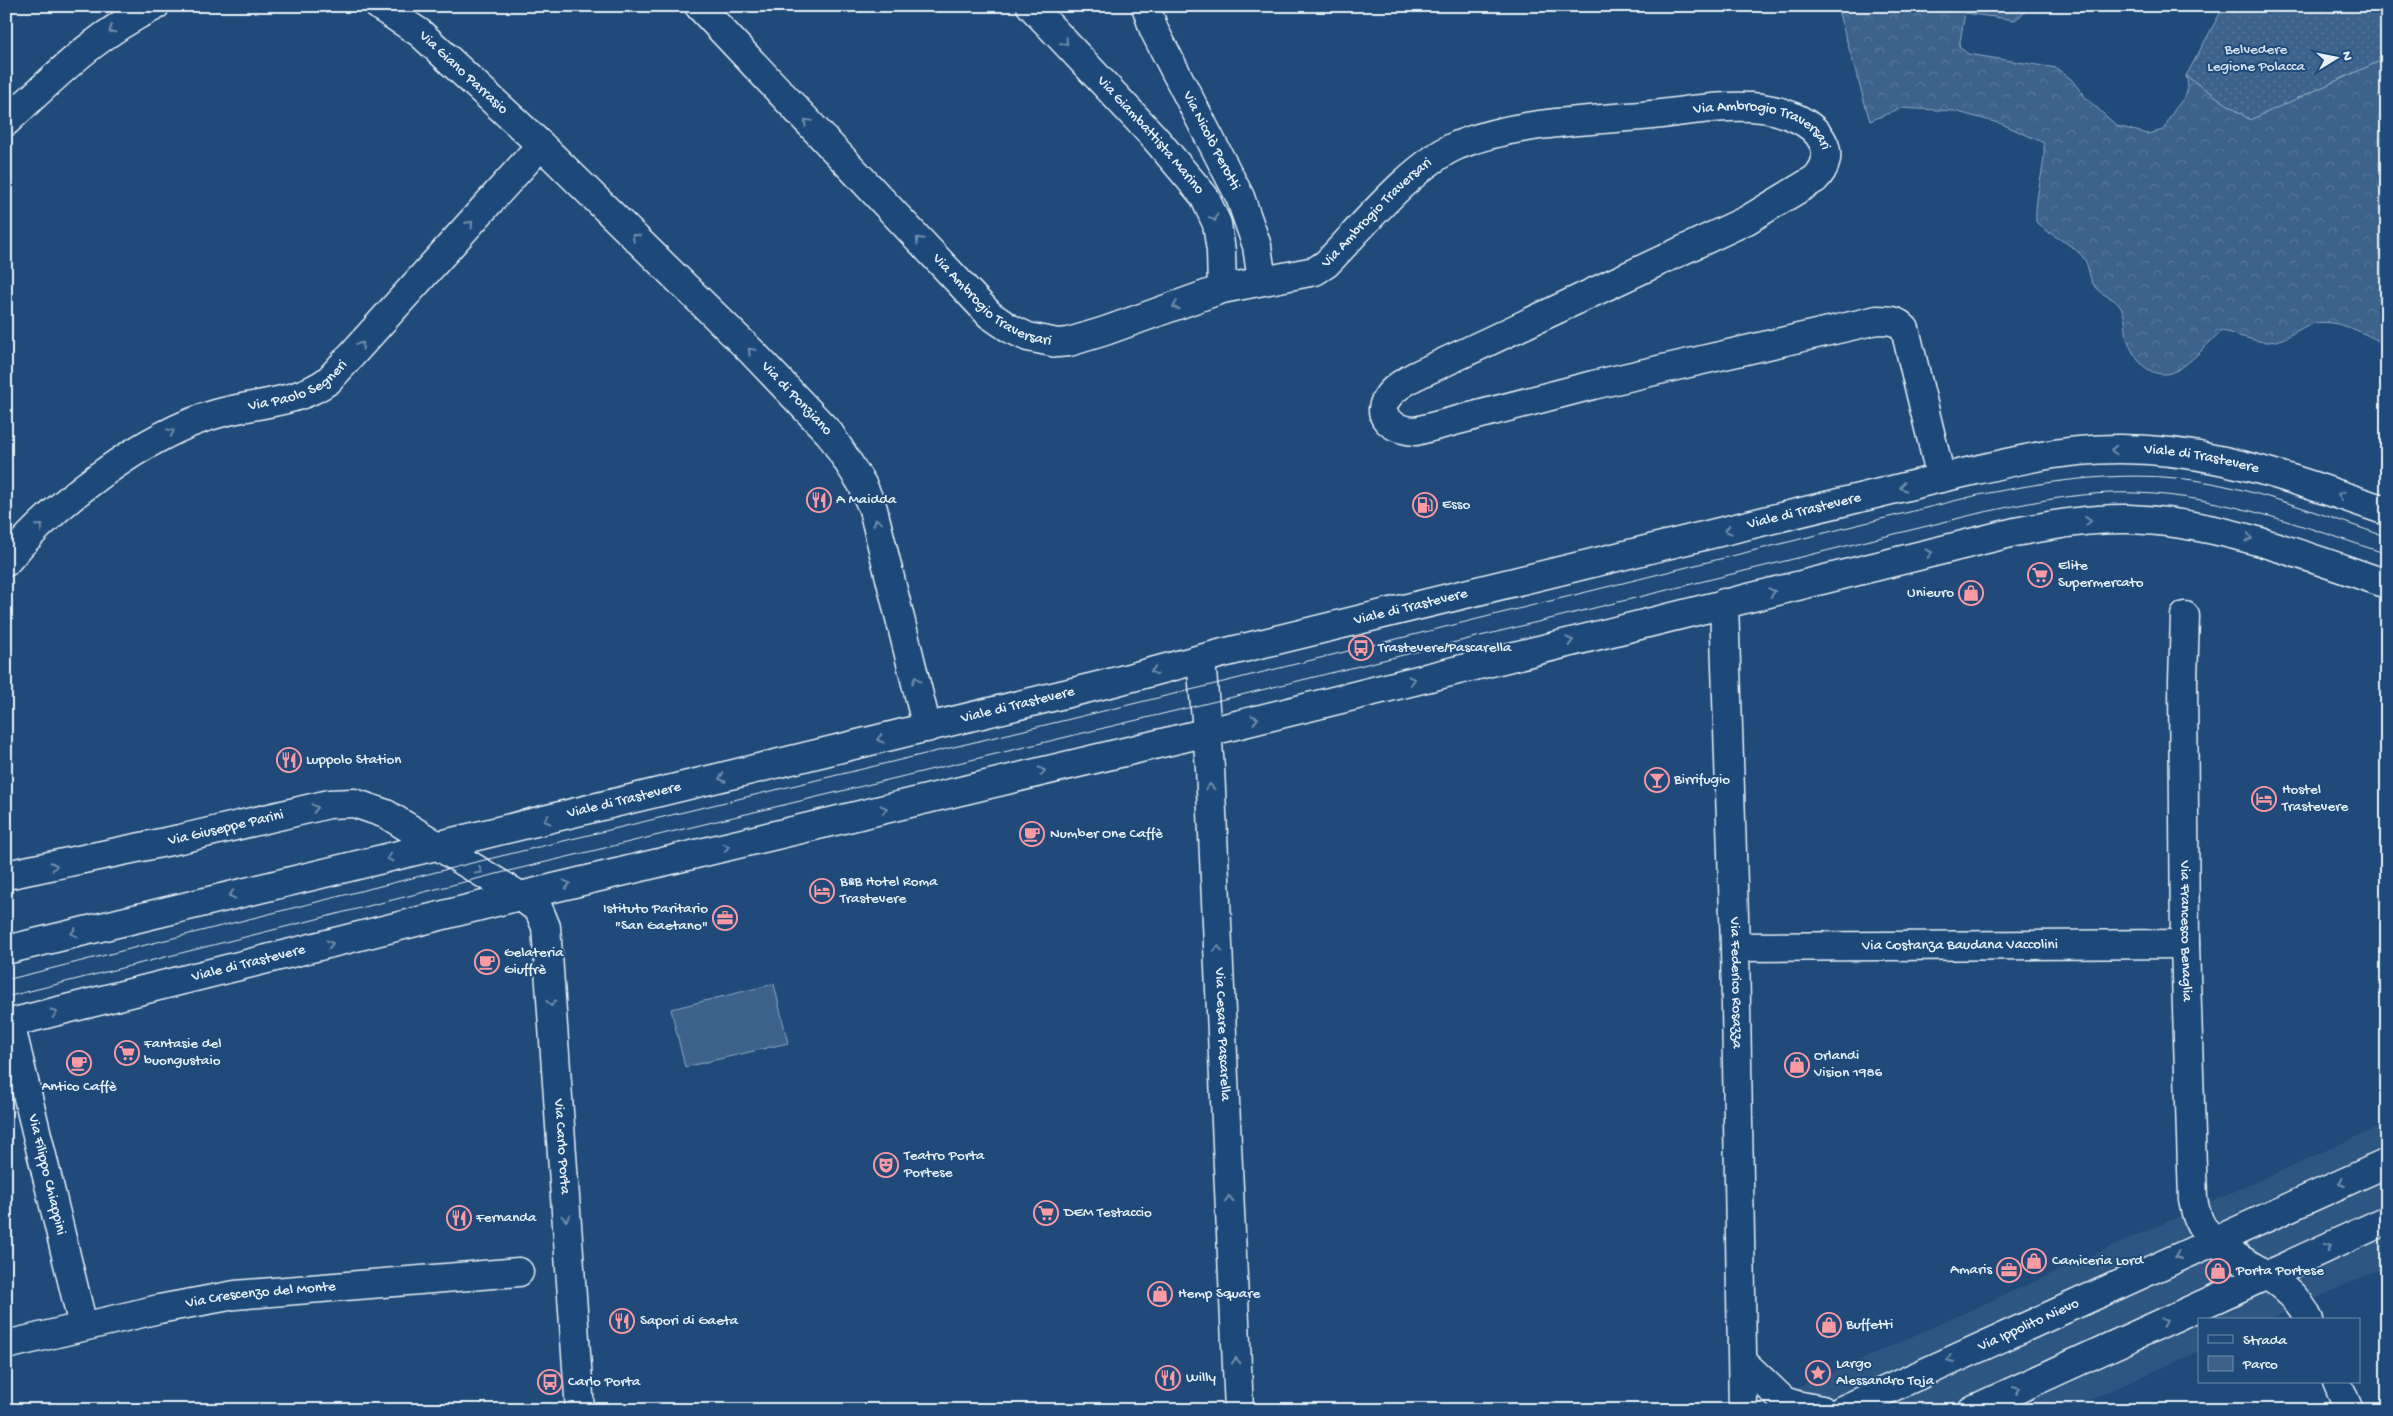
<svg xmlns="http://www.w3.org/2000/svg" width="2393" height="1416" font-family="'Gochi Hand',sans-serif">
  <defs>
    <pattern id="green-dots" width="8" height="8" patternUnits="userSpaceOnUse" patternTransform="scale(1.25)"><rect width="8" height="8" fill="#3c628c"/><path d="M2 2h.1M6 6h.1" fill="none" stroke="#58799d" stroke-width="1.8" stroke-linecap="round"/></pattern>
    <pattern id="forest-crowns" width="20" height="18" patternUnits="userSpaceOnUse" patternTransform="scale(1.25)"><rect width="20" height="18" fill="#3c628c"/><path d="M2 6a3 3 0 1 1 6 0M12 15a3 3 0 1 1 6 0" fill="none" stroke="#58799d"/></pattern>
  </defs>
  <rect width="100%" height="100%" fill="#1f4a7a"/>
  <filter id="ink" filterUnits="userSpaceOnUse"><feTurbulence type="fractalNoise" baseFrequency=".02" numOctaves="2"/><feDisplacementMap in="SourceGraphic" scale="10" xChannelSelector="R" yChannelSelector="G"/><feConvolveMatrix kernelMatrix="1 2 1 2 8 2 1 2 1" color-interpolation-filters="sRGB"/></filter>
  <g filter="url(#ink)">
    <path fill="#2e5683" d="M 2387,1123 L 2387,1266 L 2350,1283 L 2268,1320 L 2199,1320 L 2199,1351 L 2068,1410 L 1767,1410 L 1786,1393 Z"/>
    <path fill="url(#green-dots)" stroke="#92aac2" d="M 2224,6 L 2387,6 L 2387,58 L 2250,120 L 2186,76 Z"/>
    <path fill="url(#forest-crowns)" stroke="#92aac2" d="M 2033,6 L 2015,20 L 1965,13 L 1959,47 L 1968,54 L 2056,68 L 2071,79 L 2086,98 L 2117,126 L 2148,134 L 2163,130 C 2167,124 2169,118 2173,112 C 2182,98 2192,95 2186,76 L 2250,120 L 2387,58 L 2387,345 C 2365,334 2339,319 2314,323 C 2300,326 2286,342 2268,342 C 2254,342 2236,334 2222,331 C 2208,342 2184,373 2165,374 C 2145,375 2132,355 2127,338 C 2125,328 2126,316 2121,308 C 2115,297 2102,296 2095,287 C 2088,278 2090,265 2082,256 C 2069,241 2049,236 2036,222 C 2034,194 2046,170 2044,143 L 2002,124 L 1954,111 L 1901,108 L 1870,121 L 1837,7 Z"/>
    <path fill="#3c628c" stroke="#92aac2" d="M 774,984 L 788,1043 L 685,1067 L 671,1009 Z"/>
    <g fill="none" stroke-linecap="round" stroke-linejoin="round">
      <defs>
        <g id="minor">
          <path id="s1" d="M 379,6 L 420,33 L 541,145 L 752,352 L 830,434 L 862,484 L 873,509 L 927,728"/>
          <path id="s2" d="M 699,6 L 990,315 L 1009,328 L 1028,337 L 1057,343 L 1069,342 L 1105,331 L 1222,289 L 1315,271 L 1326,264 C 1361,228 1413,164 1458,145 C 1519,121 1588,121 1652,115 C 1688,111 1726,104 1762,108 C 1783,111 1813,121 1823,142 C 1830,156 1825,169 1815,179 L 1747,220 L 1415,376 C 1405,382 1393,388 1387,398 C 1373,420 1399,431 1416,431 L 1593,385 L 1877,320 C 1889,320 1897,320 1905,329 L 1941,478"/>
          <path id="s3" d="M 1031,6 L 1154,137 L 1204,196 L 1217,224 L 1221,251 L 1222,289"/>
          <path id="s4" d="M 1146,6 L 1154,30 L 1240,197 L 1257,246 L 1262,281"/>
          <path d="M 6,122 C 55,77 94,35 155,6"/>
          <path id="s5" d="M 6,562 C 52,505 145,434 216,414 C 253,403 297,404 329,380 L 541,145"/>
          <path id="s6" d="M 1724,603 L 1735,947 L 1743,1410"/>
          <path id="s7" d="M 2185,616 L 2183,681 L 2185,944 L 2193,1200 C 2195,1209 2197,1220 2203,1228 C 2233,1266 2289,1274 2309,1320"/>
          <path id="s8" d="M 6,875 L 180,839 L 329,804 L 354,803 L 386,814 L 520,896"/>
          <path id="s9" d="M 1735,947 L 2185,944"/>
          <path id="s10" d="M 10,1023 L 83,1326"/>
          <path id="s11" d="M 6,1345 L 159,1309 L 235,1295 L 519,1272"/>
          <path d="M 1744,1363 L 1784,1401 L 1796,1405 L 1822,1410"/>
          <path d="M 2337,1382 L 2349,1410"/>
          <path id="s12" d="M 1842,1410 L 2387,1163"/>
          <path d="M 1972,1410 L 2387,1220"/>
        </g>
        <g id="tertiary">
          <path id="s13" d="M 1201,659 L 1210,768 L 1239,1410"/>
          <path id="s14" d="M 520,896 L 539,910 L 546,927 L 580,1410"/>
        </g>
        <g id="secondary">
          <path id="s15" d="M 6,950 L 1110,683 L 1223,653 L 1941,478 C 1987,468 2033,455 2079,451 C 2191,440 2284,476 2387,511"/>
          <path id="s16" d="M 6,1024 L 520,896 L 1208,732 L 2015,532 C 2053,525 2090,518 2129,519 C 2219,522 2302,555 2387,584"/>
        </g>
      </defs>
      <use href="#minor" stroke="#e8f1f8" stroke-width="31"/>
      <use href="#tertiary" stroke="#e8f1f8" stroke-width="31"/>
      <use href="#secondary" stroke="#e8f1f8" stroke-width="31"/>
      <use href="#minor" stroke="#1f4a7a" stroke-width="28"/>
      <use href="#tertiary" stroke="#1f4a7a" stroke-width="28"/>
      <use href="#secondary" stroke="#1f4a7a" stroke-width="28"/>
      <g stroke="#e8f1f8" stroke-width="1">
        <path d="M 6,980 L 468,864 L 1203,687 L 1974,496 C 2052,480 2132,468 2212,483 C 2272,495 2329,517 2387,537"/>
        <path d="M 6,997 L 488,876 L 1233,697 L 1980,513 C 2032,502 2084,491 2137,493 C 2223,496 2306,527 2387,554"/>
      </g>
    </g>
    <defs><path id="oneway-chevron" d="M-2-3.5L2.5 0L-2 3.5" fill="none" stroke-width="1.6" stroke-linecap="round" stroke-linejoin="round" transform="scale(1.25)"/></defs>
    <g stroke="#6f8dac">
      <use href="#oneway-chevron" transform="translate(112 30) rotate(147)"/>
      <use href="#oneway-chevron" transform="translate(1065 42) rotate(47)"/>
      <use href="#oneway-chevron" transform="translate(807 122) rotate(-133)"/>
      <use href="#oneway-chevron" transform="translate(1214 218) rotate(71)"/>
      <use href="#oneway-chevron" transform="translate(470 224) rotate(-48)"/>
      <use href="#oneway-chevron" transform="translate(635 237) rotate(-136)"/>
      <use href="#oneway-chevron" transform="translate(919 240) rotate(-133)"/>
      <use href="#oneway-chevron" transform="translate(1176 306) rotate(160)"/>
      <use href="#oneway-chevron" transform="translate(361 345) rotate(-48)"/>
      <use href="#oneway-chevron" transform="translate(751 351) rotate(-135)"/>
      <use href="#oneway-chevron" transform="translate(171 432) rotate(-26)"/>
      <use href="#oneway-chevron" transform="translate(2114 450) rotate(178)"/>
      <use href="#oneway-chevron" transform="translate(1903 487) rotate(166)"/>
      <use href="#oneway-chevron" transform="translate(2341 495) rotate(-161)"/>
      <use href="#oneway-chevron" transform="translate(2088 521) rotate(-5)"/>
      <use href="#oneway-chevron" transform="translate(877 522) rotate(-105)"/>
      <use href="#oneway-chevron" transform="translate(40 527) rotate(-42)"/>
      <use href="#oneway-chevron" transform="translate(1728 530) rotate(166)"/>
      <use href="#oneway-chevron" transform="translate(2249 538) rotate(16)"/>
      <use href="#oneway-chevron" transform="translate(1929 553) rotate(-14)"/>
      <use href="#oneway-chevron" transform="translate(1772 592) rotate(-14)"/>
      <use href="#oneway-chevron" transform="translate(1570 641) rotate(-14)"/>
      <use href="#oneway-chevron" transform="translate(1154 671) rotate(165)"/>
      <use href="#oneway-chevron" transform="translate(916 680) rotate(-104)"/>
      <use href="#oneway-chevron" transform="translate(1412 680) rotate(-14)"/>
      <use href="#oneway-chevron" transform="translate(1255 719) rotate(-14)"/>
      <use href="#oneway-chevron" transform="translate(880 739) rotate(166)"/>
      <use href="#oneway-chevron" transform="translate(1042 771) rotate(-13)"/>
      <use href="#oneway-chevron" transform="translate(722 778) rotate(166)"/>
      <use href="#oneway-chevron" transform="translate(1210 787) rotate(-92)"/>
      <use href="#oneway-chevron" transform="translate(315 808) rotate(-13)"/>
      <use href="#oneway-chevron" transform="translate(884 809) rotate(-13)"/>
      <use href="#oneway-chevron" transform="translate(547 820) rotate(166)"/>
      <use href="#oneway-chevron" transform="translate(726 847) rotate(-13)"/>
      <use href="#oneway-chevron" transform="translate(390 858) rotate(167)"/>
      <use href="#oneway-chevron" transform="translate(54 866) rotate(-12)"/>
      <use href="#oneway-chevron" transform="translate(479 871) rotate(30)"/>
      <use href="#oneway-chevron" transform="translate(567 884) rotate(-13)"/>
      <use href="#oneway-chevron" transform="translate(232 895) rotate(166)"/>
      <use href="#oneway-chevron" transform="translate(74 933) rotate(166)"/>
      <use href="#oneway-chevron" transform="translate(330 944) rotate(-14)"/>
      <use href="#oneway-chevron" transform="translate(1218 949) rotate(-93)"/>
      <use href="#oneway-chevron" transform="translate(551 1003) rotate(86)"/>
      <use href="#oneway-chevron" transform="translate(54 1013) rotate(-14)"/>
      <use href="#oneway-chevron" transform="translate(2342 1183) rotate(156)"/>
      <use href="#oneway-chevron" transform="translate(1229 1199) rotate(-93)"/>
      <use href="#oneway-chevron" transform="translate(566 1218) rotate(86)"/>
      <use href="#oneway-chevron" transform="translate(2328 1247) rotate(-25)"/>
      <use href="#oneway-chevron" transform="translate(2178 1256) rotate(156)"/>
      <use href="#oneway-chevron" transform="translate(2164 1322) rotate(-25)"/>
      <use href="#oneway-chevron" transform="translate(1950 1359) rotate(156)"/>
      <use href="#oneway-chevron" transform="translate(1236 1361) rotate(-93)"/>
      <use href="#oneway-chevron" transform="translate(2017 1389) rotate(-25)"/>
    </g>
  </g>
  <defs>
    <symbol id="restaurant-ring" viewBox="-11 -11 22 22"><circle r="9.5" fill="#1f4a7a" stroke="#ff9aa2" stroke-width="1.5"/><path d="M-5-6h1v4h1v-4h1v4h1v-4h1v5L-1.5 .5V6h-2V.5L-5-1ZM5-6V6H3V1.5H1.5Q1.5-4 5-6Z" fill="#ff9aa2"/></symbol>
    <symbol id="fuel-ring" viewBox="-11 -11 22 22"><circle r="9.5" fill="#1f4a7a" stroke="#ff9aa2" stroke-width="1.5"/><path d="M-5.5-6h7V0h2V4h1.3V-2.5L3-4.5l.8-.8L6-3V5H2.5V1h-1V6h-7ZM-4.2-4.7v3.2H.2V-4.7Z" fill="#ff9aa2"/></symbol>
    <symbol id="supermarket-ring" viewBox="-11 -11 22 22"><circle r="9.5" fill="#1f4a7a" stroke="#ff9aa2" stroke-width="1.5"/><path d="M-6-5.5h2.5l.6 2H6L4.5 2H-2.5L-4.4-4H-6ZM-1.5 3.2a1.3 1.3 0 1 0 .1 0ZM3 3.2a1.3 1.3 0 1 0 .1 0Z" fill="#ff9aa2"/></symbol>
    <symbol id="shop-ring" viewBox="-11 -11 22 22"><circle r="9.5" fill="#1f4a7a" stroke="#ff9aa2" stroke-width="1.5"/><path d="M-5-2.5h2.3a2.7 3.5 0 0 1 5.4 0H5L5.5 6h-11ZM-1.5-2.5h3a1.5 2.3 0 0 0-3 0Z" fill="#ff9aa2"/></symbol>
    <symbol id="bus-ring" viewBox="-11 -11 22 22"><circle r="9.5" fill="#1f4a7a" stroke="#ff9aa2" stroke-width="1.5"/><path d="M-5-6H5V4H4V6H2V4H-2V6H-4V4H-5ZM-3.5-4V0h7V-4ZM-3.5 1.2v1.5H-2V1.2ZM2 1.2v1.5H3.5V1.2Z" fill="#ff9aa2"/></symbol>
    <symbol id="bar-ring" viewBox="-11 -11 22 22"><circle r="9.5" fill="#1f4a7a" stroke="#ff9aa2" stroke-width="1.5"/><path d="M-6-5H6L.8 .8V4.5H3.5V6h-7V4.5H-.8V.8Z" fill="#ff9aa2"/></symbol>
    <symbol id="hotel-ring" viewBox="-11 -11 22 22"><circle r="9.5" fill="#1f4a7a" stroke="#ff9aa2" stroke-width="1.5"/><path d="M-6-4.5h1.5V1H6V5H4.5V3h-9V5H-6ZM-4 0a1.8 1.8 0 1 1 3.6 0ZM.5 0V-2.5h3Q6-2.5 6 0Z" fill="#ff9aa2"/></symbol>
    <symbol id="cafe-ring" viewBox="-11 -11 22 22"><circle r="9.5" fill="#1f4a7a" stroke="#ff9aa2" stroke-width="1.5"/><path d="M-5.5-4.5H6V0H3Q3 3.5 0 3.5H-2.5Q-5.5 3.5-5.5 0ZM3-3.2v2h1.7v-2ZM-6 4.5H4V6H-6Z" fill="#ff9aa2"/></symbol>
    <symbol id="office-ring" viewBox="-11 -11 22 22"><circle r="9.5" fill="#1f4a7a" stroke="#ff9aa2" stroke-width="1.5"/><path d="M-6-3h4V-5.5h4V-3h4V5H-6ZM-1-4.5V-3h2v-1.5ZM-6 0V1H6V0Z" fill="#ff9aa2"/></symbol>
    <symbol id="theatre-ring" viewBox="-11 -11 22 22"><circle r="9.5" fill="#1f4a7a" stroke="#ff9aa2" stroke-width="1.5"/><path d="M-5-5.5Q0-4 5-5.5V0Q5 5 0 6Q-5 5-5 0ZM-3.3-2.5H-1v1.5H-3.3ZM1-2.5H3.3v1.5H1ZM-2.8 1Q0 5.5 2.8 1Z" fill="#ff9aa2"/></symbol>
    <symbol id="sight-ring" viewBox="-11 -11 22 22"><circle r="9.5" fill="#1f4a7a" stroke="#ff9aa2" stroke-width="1.5"/><path d="M0-6L1.8-2.2L6-1.7L2.9 1.2L3.7 5.4L0 3.3L-3.7 5.4L-2.9 1.2L-6-1.7L-1.8-2.2Z" fill="#ff9aa2"/></symbol>
  </defs>
  <g fill-rule="evenodd">
    <use href="#restaurant-ring" x="805" y="486" width="28" height="28"/>
    <use href="#fuel-ring" x="1411" y="491" width="28" height="28"/>
    <use href="#supermarket-ring" x="2026" y="561" width="28" height="28"/>
    <use href="#shop-ring" x="1957" y="579" width="28" height="28"/>
    <use href="#bus-ring" x="1347" y="634" width="28" height="28"/>
    <use href="#restaurant-ring" x="275" y="746" width="28" height="28"/>
    <use href="#bar-ring" x="1643" y="766" width="28" height="28"/>
    <use href="#hotel-ring" x="2250" y="785" width="28" height="28"/>
    <use href="#cafe-ring" x="1018" y="820" width="28" height="28"/>
    <use href="#hotel-ring" x="808" y="877" width="28" height="28"/>
    <use href="#office-ring" x="711" y="904" width="28" height="28"/>
    <use href="#cafe-ring" x="473" y="948" width="28" height="28"/>
    <use href="#supermarket-ring" x="113" y="1039" width="28" height="28"/>
    <use href="#cafe-ring" x="65" y="1049" width="28" height="28"/>
    <use href="#shop-ring" x="1783" y="1051" width="28" height="28"/>
    <use href="#theatre-ring" x="872" y="1151" width="28" height="28"/>
    <use href="#supermarket-ring" x="1032" y="1199" width="28" height="28"/>
    <use href="#restaurant-ring" x="445" y="1204" width="28" height="28"/>
    <use href="#shop-ring" x="2020" y="1247" width="28" height="28"/>
    <use href="#office-ring" x="1995" y="1256" width="28" height="28"/>
    <use href="#shop-ring" x="2204" y="1257" width="28" height="28"/>
    <use href="#shop-ring" x="1146" y="1280" width="28" height="28"/>
    <use href="#restaurant-ring" x="608" y="1307" width="28" height="28"/>
    <use href="#shop-ring" x="1815" y="1311" width="28" height="28"/>
    <use href="#sight-ring" x="1804" y="1359" width="28" height="28"/>
    <use href="#restaurant-ring" x="1154" y="1364" width="28" height="28"/>
    <use href="#bus-ring" x="536" y="1368" width="28" height="28"/>
  </g>
  <g text-anchor="middle" dominant-baseline="central" stroke-width="4" stroke-linejoin="round" paint-order="stroke">
    <g font-size="15" fill="#d7e3ed" stroke="#1f4a7a">
      <text x="2256" y="50">Belvedere<tspan x="2256" dy="17">Legione Polacca</tspan></text>
    </g>
    <g font-size="15" fill="#e8f1f8" stroke="#1f4a7a">
      <text stroke="none"><textPath href="#s1" startOffset="108">Via Giano Parrasio</textPath></text>
      <text stroke="none"><textPath href="#s2" startOffset="1272">Via Ambrogio Traversari</textPath></text>
      <text stroke="none"><textPath href="#s3" startOffset="176">Via Giambattista Marino</textPath></text>
      <text stroke="none"><textPath href="#s4" startOffset="150">Via Nicolò Perotti</textPath></text>
      <text stroke="none"><textPath href="#s2" startOffset="852">Via Ambrogio Traversari</textPath></text>
      <text stroke="none"><textPath href="#s2" startOffset="418">Via Ambrogio Traversari</textPath></text>
      <text stroke="none"><textPath href="#s5" startOffset="348">Via Paolo Segneri</textPath></text>
      <text stroke="none"><textPath href="#s1" startOffset="574">Via di Ponziano</textPath></text>
      <text stroke="none"><textPath href="#s15" startOffset="2256">Viale di Trastevere</textPath></text>
      <text stroke="none"><textPath href="#s15" startOffset="1851">Viale di Trastevere</textPath></text>
      <text stroke="none"><textPath href="#s15" startOffset="1446">Viale di Trastevere</textPath></text>
      <text stroke="none"><textPath href="#s15" startOffset="1041">Viale di Trastevere</textPath></text>
      <text stroke="none"><textPath href="#s15" startOffset="636">Viale di Trastevere</textPath></text>
      <text stroke="none"><textPath href="#s8" startOffset="225">Via Giuseppe Parini</textPath></text>
      <text stroke="none"><textPath href="#s7" startOffset="315">Via Francesco Benaglia</textPath></text>
      <text stroke="none"><textPath href="#s9" startOffset="225">Via Costanza Baudana Vaccolini</textPath></text>
      <text stroke="none"><textPath href="#s16" startOffset="250">Viale di Trastevere</textPath></text>
      <text stroke="none"><textPath href="#s6" startOffset="380">Via Federico Rosazza</textPath></text>
      <text stroke="none"><textPath href="#s13" startOffset="376">Via Cesare Pascarella</textPath></text>
      <text stroke="none"><textPath href="#s14" startOffset="262">Via Carlo Porta</textPath></text>
      <text stroke="none"><textPath href="#s10" startOffset="156">Via Filippo Chiappini</textPath></text>
      <text stroke="none"><textPath href="#s11" startOffset="260">Via Crescenzo del Monte</textPath></text>
      <text stroke="none"><textPath href="#s12" startOffset="205">Via Ippolito Nievo</textPath></text>
    </g>
    <g font-size="15" fill="#e8f1f8" stroke="#1f4a7a" text-anchor="start">
      <text x="836" y="500">A Maidda</text>
      <text x="1442" y="505">Esso</text>
      <text x="2058" y="566">Elite<tspan x="2058" dy="17">Supermercato</tspan></text>
      <text x="1954" y="593" text-anchor="end">Unieuro</text>
      <text x="1378" y="648">Trastevere/Pascarella</text>
      <text x="306" y="760">Luppolo Station</text>
      <text x="1674" y="780">Birrifugio</text>
      <text x="2282" y="790">Hostel<tspan x="2282" dy="17">Trastevere</tspan></text>
      <text x="1050" y="834">Number One Caffè</text>
      <text x="840" y="882">B&amp;B Hotel Roma<tspan x="840" dy="17">Trastevere</tspan></text>
      <text x="708" y="909" text-anchor="end">Istituto Paritario<tspan x="708" dy="17">"San Gaetano"</tspan></text>
      <text x="504" y="953">Gelateria<tspan x="504" dy="17">Giuffrè</tspan></text>
      <text x="144" y="1044">Fantasie del<tspan x="144" dy="17">buongustaio</tspan></text>
      <text x="1814" y="1056">Orlandi<tspan x="1814" dy="17">Vision 1986</tspan></text>
      <text x="79" y="1087" text-anchor="middle">Antico Caffè</text>
      <text x="904" y="1156">Teatro Porta<tspan x="904" dy="17">Portese</tspan></text>
      <text x="1064" y="1213">DEM Testaccio</text>
      <text x="476" y="1218">Fernanda</text>
      <text x="2052" y="1261">Camiceria Lord</text>
      <text x="1992" y="1270" text-anchor="end">Amaris</text>
      <text x="2236" y="1271">Porta Portese</text>
      <text x="1178" y="1294">Hemp Square</text>
      <text x="640" y="1321">Sapori di Gaeta</text>
      <text x="1846" y="1325">Buffetti</text>
      <text x="1836" y="1364">Largo<tspan x="1836" dy="17">Alessandro Toja</tspan></text>
      <text x="1186" y="1378">Willy</text>
      <text x="568" y="1382">Carlo Porta</text>
    </g>
  </g>
  <rect width="2393" height="1416" fill="none" stroke="#1f4a7a" stroke-width="25"/>
  <rect x="12" y="12" width="2368" height="1391" fill="none" stroke="#e8f1f8" stroke-width="2" filter="url(#ink)"/>
  <rect x="2198" y="1318" width="162" height="65" fill="#1f4a7a" stroke="#6f8dac"/>
  <rect x="2208" y="1335" width="25" height="8" fill="#1f4a7a" stroke="#6f8dac"/>
  <text x="2243" y="1344" font-size="15" fill="#e8f1f8">Strada</text>
  <rect x="2208" y="1356" width="25" height="15" fill="#3c628c" stroke="#6f8dac"/>
  <text x="2243" y="1368" font-size="15" fill="#e8f1f8">Parco</text>
  <g transform="translate(2336 58) rotate(80)" stroke="#1f4a7a" stroke-width="4" paint-order="stroke">
  <path d="M0-4L9 19L0 12L-9 19Z" fill="#e8f1f8"/>
  <text y="-8" font-size="14" font-weight="bold" text-anchor="middle" fill="#e8f1f8">N</text>
  </g>
</svg>
